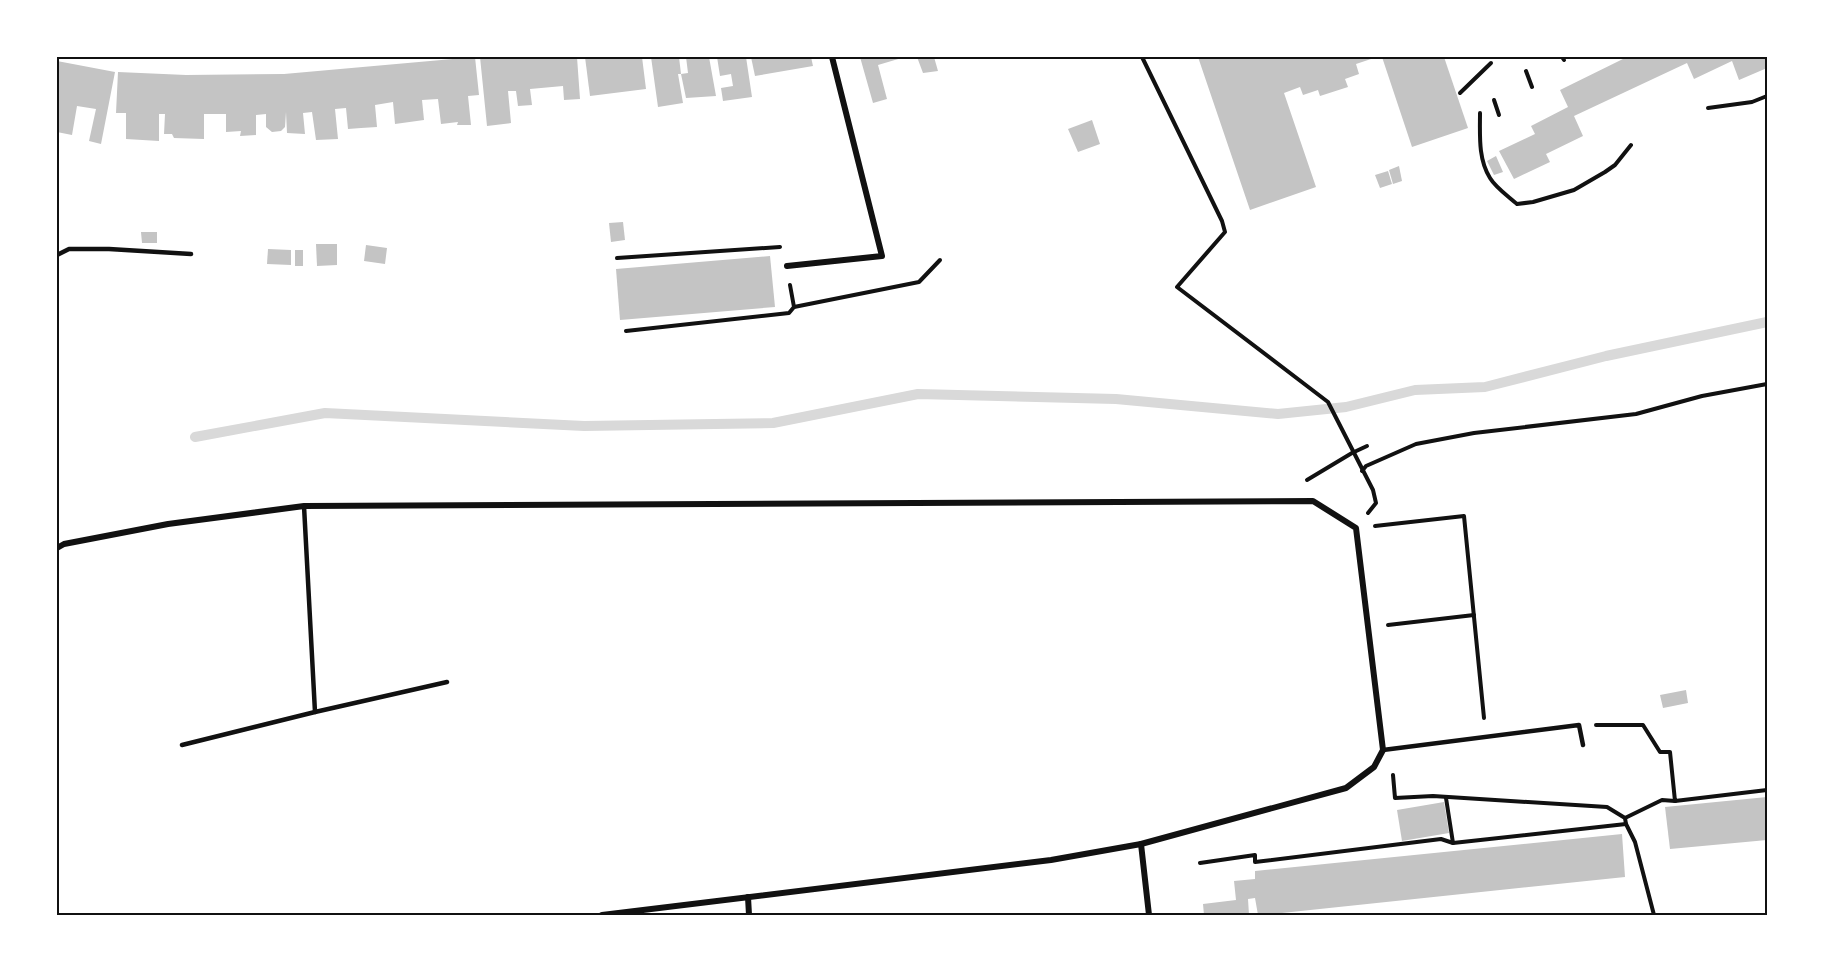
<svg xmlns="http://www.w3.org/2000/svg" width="1824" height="972" font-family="Helvetica,sans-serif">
  <rect width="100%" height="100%" fill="#fff"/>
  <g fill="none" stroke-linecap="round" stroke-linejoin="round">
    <path stroke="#d9d9d9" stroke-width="10" d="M 195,437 L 325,413 L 584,426 L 773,423 L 918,394 L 1116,399 L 1278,414 L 1346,407 L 1415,390 L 1485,387 L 1606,356 L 1767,322"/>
  </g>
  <g fill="#c4c4c4">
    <path d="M 475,57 L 479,95 L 468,96 L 471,125 L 457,125 L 458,122 L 441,124 L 438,99 L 422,100 L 424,120 L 395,124 L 393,102 L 375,105 L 377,127 L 361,128 L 348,129 L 346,108 L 335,109 L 338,139 L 316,140 L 312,112 L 303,113 L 305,134 L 287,133 L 286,112 L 285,127 L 281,131 L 272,132 L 266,127 L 266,114 L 256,115 L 256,135 L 240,136 L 241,131 L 226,132 L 226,114 L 204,114 L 204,139 L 174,138 L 172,134 L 164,134 L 165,114 L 159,114 L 159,141 L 126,139 L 126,113 L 116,113 L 118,72 L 186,75 L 284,74 Z"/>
    <path d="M 480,57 L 577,57 L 580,99 L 564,100 L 563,86 L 530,89 L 532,105 L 518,106 L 516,91 L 508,91 L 511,123 L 487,126 Z"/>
    <path d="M 585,57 L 642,57 L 646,89 L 590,96 Z"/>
    <path d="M 651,57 L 679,57 L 681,74 L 678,74 L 683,103 L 658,107 Z"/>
    <path d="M 686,57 L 709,57 L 716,96 L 686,98 L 681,74 L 688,73 Z"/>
    <path d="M 717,57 L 746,57 L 752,97 L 723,101 L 721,88 L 733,86 L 731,74 L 720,76 Z"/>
    <path d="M 751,57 L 811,57 L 813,66 L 755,76 Z"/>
    <path d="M 860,57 L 905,57 L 878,65 L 887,99 L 873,103 Z"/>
    <path d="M 917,57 L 934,57 L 938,71 L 923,73 Z"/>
    <path d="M 1198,57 L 1377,57 L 1356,64 L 1359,74 L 1345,79 L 1348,87 L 1320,96 L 1318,90 L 1303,95 L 1300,87 L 1284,93 L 1316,187 L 1250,210 Z"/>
    <path d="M 1382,57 L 1444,57 L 1468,128 L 1412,147 Z"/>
    <path d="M 1627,57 L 1767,57 L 1767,68 L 1739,80 L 1732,61 L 1694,79 L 1687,63 L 1574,116 L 1583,136 L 1546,154 L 1550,162 L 1514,179 L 1499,151 L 1535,134 L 1531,126 L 1568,107 L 1560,90 Z"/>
    <path d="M 57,61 L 115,72 L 101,144 L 89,141 L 96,109 L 77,106 L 72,135 L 57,132 Z"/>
    <path d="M 1092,120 L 1100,144 L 1078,152 L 1068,129 Z"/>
    <path d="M 1496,156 L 1503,172 L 1494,175 L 1487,161 Z"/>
    <path d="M 1399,166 L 1402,181 L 1393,184 L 1389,170 Z"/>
    <path d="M 1388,171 L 1392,184 L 1380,188 L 1375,175 Z"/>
    <path d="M 623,222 L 625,240 L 611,242 L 609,223 Z"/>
    <path d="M 141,232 L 157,232 L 157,243 L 142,243 Z"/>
    <path d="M 316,244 L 337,244 L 337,265 L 317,266 Z"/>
    <path d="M 366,245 L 387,248 L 385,264 L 364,261 Z"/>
    <path d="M 268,249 L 291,250 L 291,265 L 267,264 Z"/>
    <rect x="295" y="250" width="8" height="16"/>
    <path d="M 770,256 L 775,307 L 620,320 L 616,269 Z"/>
    <path d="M 1686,690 L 1688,703 L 1663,708 L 1660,695 Z"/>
    <path d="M 1767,797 L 1767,840 L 1670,849 L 1665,807 Z"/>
    <path d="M 1444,802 L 1449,833 L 1402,841 L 1397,810 Z"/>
    <path d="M 1622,834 L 1625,877 L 1262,915 L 1258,915 L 1255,898 L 1248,899 L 1249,915 L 1204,915 L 1203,904 L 1236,900 L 1234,881 L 1255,879 L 1255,871 Z"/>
  </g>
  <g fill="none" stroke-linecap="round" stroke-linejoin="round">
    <g stroke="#111" stroke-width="4">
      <path d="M 1142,57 L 1222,221 L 1225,232 L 1177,287 L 1328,402 L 1373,490 L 1376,503 L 1368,513"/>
      <path d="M 1562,57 L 1564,60"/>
      <path d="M 1526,71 L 1532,87"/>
      <path d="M 1460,93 L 1491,63"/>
      <path d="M 1494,100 L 1499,115"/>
      <path d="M 1708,108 L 1752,102 L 1767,96"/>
      <path d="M 1480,113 C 1480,135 1478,159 1490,178 C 1496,188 1508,196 1517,204 L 1533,202 L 1574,190 L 1605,172 L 1615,165 L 1631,145"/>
      <path d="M 617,258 L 780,247"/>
      <path d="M 794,307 L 919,282 L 940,260"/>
      <path d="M 626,331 L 789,313 L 794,307 L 790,285"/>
      <path d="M 1362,471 L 1366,466 L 1416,444 L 1474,433 L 1636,414 L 1702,396 L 1767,384"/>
      <path d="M 1307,480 L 1352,453 L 1367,446"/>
      <path d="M 1375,526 L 1464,516 L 1484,718"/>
      <path d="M 1388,625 L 1474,615"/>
      <path d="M 1596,725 L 1643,725 L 1660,752 L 1670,752 L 1675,801 L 1767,790"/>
      <path d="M 1393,775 L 1395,798 L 1433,796 L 1607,807 L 1625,818 L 1626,824 L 1635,842 L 1654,915"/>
      <path d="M 1446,798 L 1453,843"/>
      <path d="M 1625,818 L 1662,800 L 1675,801"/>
      <path d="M 1200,863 L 1255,855 L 1255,862 L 1441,839 L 1453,843 L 1626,824"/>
    </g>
    <g stroke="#111" stroke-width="4.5">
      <path d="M 57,255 L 69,249 L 109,249 L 191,254"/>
      <path d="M 304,506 L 315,712 L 447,682"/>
      <path d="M 182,745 L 315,712"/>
      <path d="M 1383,750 L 1579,725 L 1583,745"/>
    </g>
    <g stroke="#111" stroke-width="6">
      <path d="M 787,266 L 882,256 L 832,57"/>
      <path d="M 57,548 L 64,544 L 168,524 L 304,506 L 1313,501 L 1356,528 L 1383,750 L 1374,767 L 1346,788 L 1141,844 L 1051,860 L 602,915"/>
      <path d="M 1141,844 L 1149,915"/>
      <path d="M 748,897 L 749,915"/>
    </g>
  </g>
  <rect width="1824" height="972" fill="none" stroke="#ffffff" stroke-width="117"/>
  <rect x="58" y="58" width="1708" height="856" fill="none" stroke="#111" stroke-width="2"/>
</svg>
